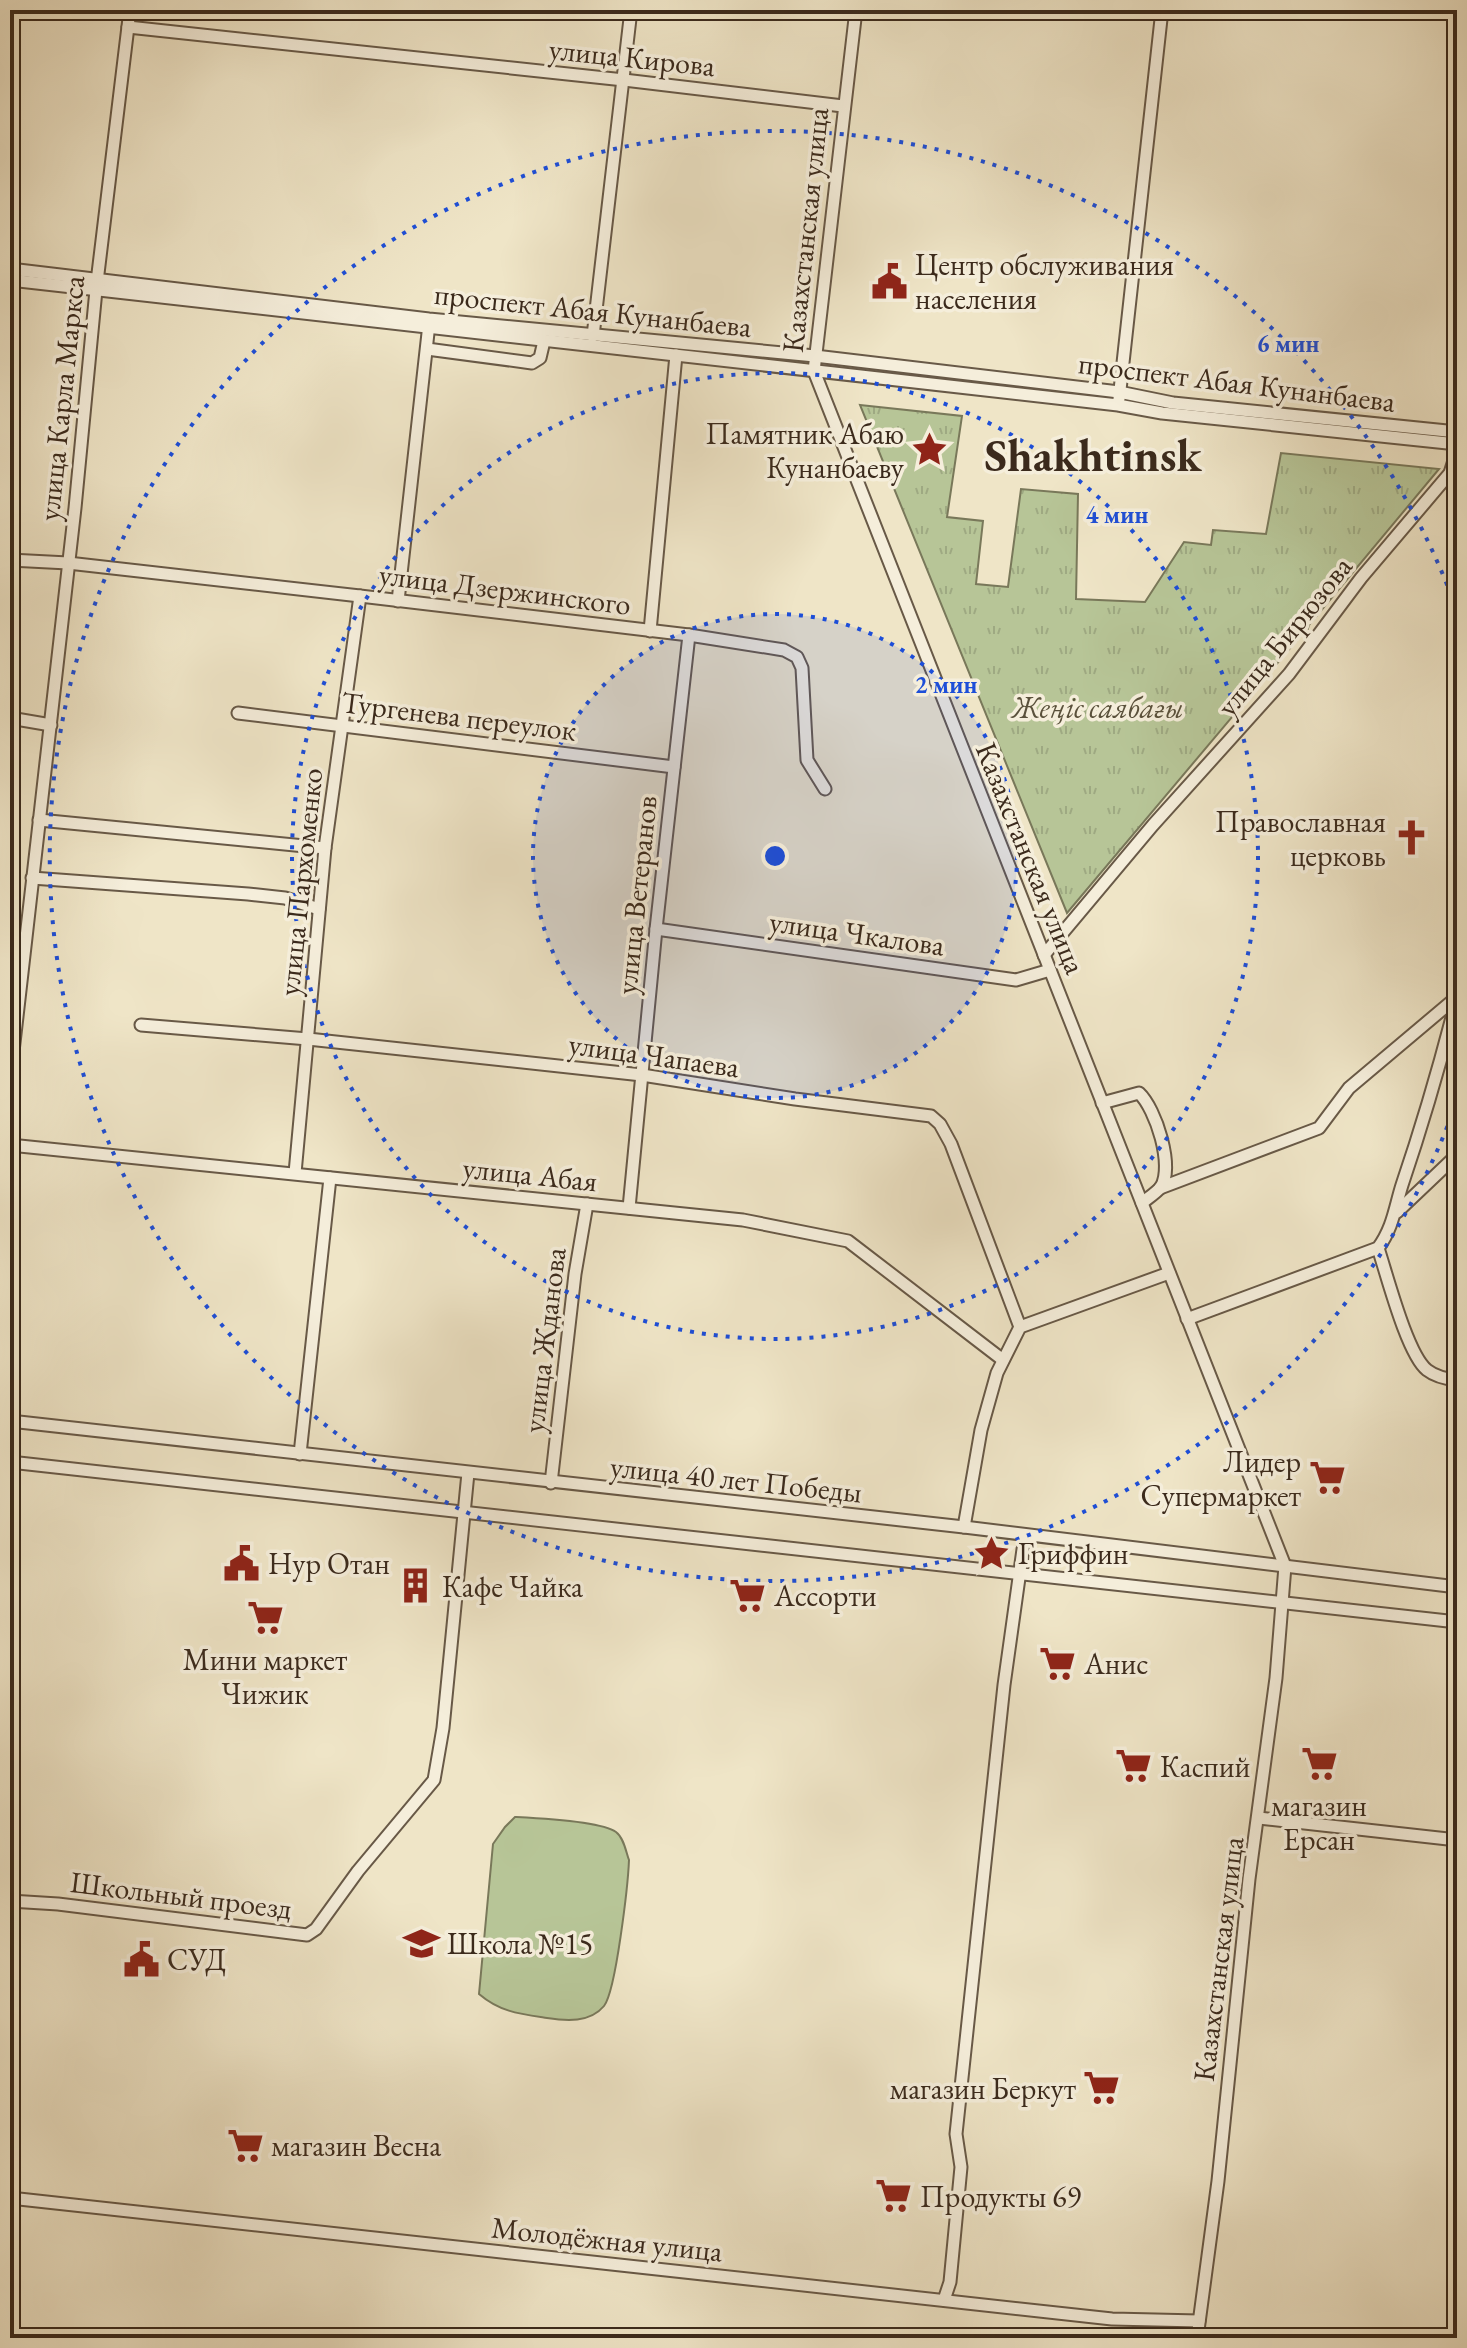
<svg xmlns="http://www.w3.org/2000/svg" width="1467" height="2348" font-family="'EB Garamond',serif">
  <defs>
    <pattern id="park-tufts" width="24" height="20" patternUnits="userSpaceOnUse" patternTransform="scale(2)"><rect width="24" height="20" fill="#b7c597"/><path d="M3 7l-1-3M5 7V3M7 7l1-3M15 17l-1-3M17 17v-4M19 17l1-3" fill="none" stroke="#9ea982"/></pattern>
  </defs>
  <rect width="100%" height="100%" fill="#efe5c7"/>
  <filter id="stains"><feTurbulence type="fractalNoise" baseFrequency=".0025" numOctaves="4"/><feColorMatrix values="0 0 0 0 .2 0 0 0 0 .09 0 0 0 0 .02 0 0 0 .5 -.17"/></filter>
  <radialGradient id="worn" r=".72"><stop offset=".6" stop-color="#630" stop-opacity="0"/><stop offset="1" stop-color="#630" stop-opacity=".3"/></radialGradient>
  <path fill="#b7c597" stroke="#79785a" stroke-width="2" d="M 515,1817 C 535,1818 600,1821 616,1832 C 624,1838 626,1852 629,1860 C 628,1884 616,1991 604,2006 C 590,2023 566,2021 547,2018 C 520,2014 500,2012 479,1994 L 493,1844 L 505,1827 Z"/>
  <path fill="url(#park-tufts)" stroke="#79785a" stroke-width="2" d="M 860,405 L 962,416 L 947,517 L 983,521 L 976,584 L 1008,587 L 1021,489 L 1078,494 L 1076,599 L 1145,602 L 1184,542 L 1211,545 L 1213,530 L 1266,534 L 1281,453 L 1439,469 L 1309,625 L 1306,635 L 1301,635 L 1067,913 Z"/>
  <g fill="none" stroke-linecap="round" stroke-linejoin="round">
    <defs>
      <g id="street">
        <path d="M 856,10 L 814,371 L 1285,1566 L 1276,1678 L 1249,1879 L 1218,2181 L 1197,2338"/>
        <path d="M 1142,10 L 1161,12"/>
        <path d="M 128,27 L 624,80 L 843,106"/>
        <path d="M 10,269 L 429,319 L 815,356 L 1119,392 L 1173,403 L 1457,432"/>
        <path d="M 10,280 L 1118,405 L 1162,413 L 1457,444"/>
        <path d="M 593,336 L 631,10"/>
        <path d="M 427,349 L 532,363 L 540,358 L 544,341"/>
        <path d="M 1119,399 L 1162,10"/>
        <path d="M 10,560 L 68,563 L 360,596 L 689,635 L 784,650 L 797,657 L 802,668 L 807,760 L 825,789"/>
        <path d="M 398,601 L 429,324"/>
        <path d="M 650,631 L 676,355"/>
        <path d="M 238,713 L 674,767"/>
        <path d="M 10,718 L 51,725"/>
        <path d="M 39,820 L 325,848"/>
        <path d="M 32,878 L 248,894 L 285,898 L 319,909"/>
        <path d="M 656,929 L 1016,980 L 1050,970"/>
        <path d="M 1044,955 L 1153,825 L 1289,674 L 1361,578 L 1450,473 L 1457,451"/>
        <path d="M 141,1025 L 308,1039 L 642,1075 L 795,1099 L 931,1116 L 940,1124 L 951,1144 L 1020,1327"/>
        <path d="M 10,1078 L 75,508 L 96,290 L 130,10"/>
        <path d="M 1102,1103 L 1139,1093 C 1156,1109 1174,1166 1161,1187 C 1156,1193 1148,1198 1142,1203"/>
        <path d="M 10,1145 L 743,1220 L 848,1241 L 1003,1360"/>
        <path d="M 295,1173 L 325,848 L 360,596"/>
        <path d="M 1160,1188 L 1319,1128 L 1349,1088 L 1457,997"/>
        <path d="M 629,1208 L 656,929 L 689,635"/>
        <path d="M 1397,1212 L 1457,1155"/>
        <path d="M 1378,1248 C 1387,1275 1407,1354 1427,1370 C 1436,1377 1446,1379 1457,1380"/>
        <path d="M 1187,1319 L 1378,1248 C 1393,1228 1395,1207 1402,1185 C 1423,1123 1441,1061 1457,998"/>
        <path d="M 10,1421 L 964,1527 L 1457,1587"/>
        <path d="M 300,1454 L 330,1178"/>
        <path d="M 10,1462 L 1457,1622"/>
        <path d="M 551,1483 L 575,1274 L 587,1204"/>
        <path d="M 964,1527 L 981,1430 L 997,1373 L 1020,1327 L 1169,1273"/>
        <path d="M 1259,1818 L 1457,1840"/>
        <path d="M 10,1901 L 58,1904 L 307,1935 L 316,1929 L 358,1871 L 434,1780 L 443,1728 L 468,1473"/>
        <path d="M 10,2198 L 1112,2319 L 1199,2321"/>
        <path d="M 944,2300 L 950,2282 L 961,2167 L 956,2134 L 1004,1685 L 1025,1535"/>
      </g>
    </defs>
    <use href="#street" stroke="#685947" stroke-width="15"/>
    <use href="#street" stroke="#f5eedb" stroke-width="11"/>
  </g>
  <circle cx="775" cy="856" r="242" fill="#1d4ed8" fill-opacity=".12"/>
  <g fill="none" stroke="#1d4ed8" stroke-width="4" stroke-dasharray="4 8">
    <circle cx="775" cy="856" r="242"/>
    <circle cx="775" cy="856" r="483"/>
    <path d="M1456 1104A725 725 0 1 1 1456 608"/>
  </g>
  <defs>
    <symbol id="civic-bare" viewBox="-9 -9 18 18"><path d="M-.6-6.5H3V-4.5H.6V-3L4-1V1h2V6H-6V1h2V-1L-.6-3ZM-1.2 2.5V6h2.4V2.5Z" fill="#8f2418" stroke="#f5eedb" stroke-width="2.5" paint-order="stroke"/></symbol>
    <symbol id="sight-bare" viewBox="-9 -9 18 18"><path d="M0-6L1.8-2.2L6-1.7L2.9 1.2L3.7 5.4L0 3.3L-3.7 5.4L-2.9 1.2L-6-1.7L-1.8-2.2Z" fill="#8f2418" stroke="#f5eedb" stroke-width="2.5" paint-order="stroke"/></symbol>
    <symbol id="church-bare" viewBox="-9 -9 18 18"><path d="M-1.2-6h2.4v3.5h3.3v2.4h-3.3V6h-2.4V-.1h-3.3v-2.4h3.3Z" fill="#8f2418" stroke="#f5eedb" stroke-width="2.5" paint-order="stroke"/></symbol>
    <symbol id="supermarket-bare" viewBox="-9 -9 18 18"><path d="M-6-5.5h2.5l.6 2H6L4.5 2H-2.5L-4.4-4H-6ZM-1.5 3.2a1.3 1.3 0 1 0 .1 0ZM3 3.2a1.3 1.3 0 1 0 .1 0Z" fill="#8f2418" stroke="#f5eedb" stroke-width="2.5" paint-order="stroke"/></symbol>
    <symbol id="building-bare" viewBox="-9 -9 18 18"><path d="M-4-6H4V6H1V3H-1V6H-4ZM-2.5-4.3h1.7v1.8h-1.7ZM.8-4.3h1.7v1.8H.8ZM-2.5-1h1.7V.8h-1.7ZM.8-1h1.7V.8H.8Z" fill="#8f2418" stroke="#f5eedb" stroke-width="2.5" paint-order="stroke"/></symbol>
    <symbol id="school-bare" viewBox="-9 -9 18 18"><path d="M0-5L7-2L0 1L-7-2ZM-4 1L0 2.5L4 1V4Q0 6-4 4Z" fill="#8f2418" stroke="#f5eedb" stroke-width="2.5" paint-order="stroke"/></symbol>
  </defs>
  <g fill-rule="evenodd">
    <use href="#civic-bare" x="864" y="256" width="51" height="51"/>
    <use href="#sight-bare" x="904" y="424" width="51" height="51"/>
    <use href="#church-bare" x="1386" y="812" width="51" height="51"/>
    <use href="#supermarket-bare" x="1302" y="1452" width="51" height="51"/>
    <use href="#sight-bare" x="966" y="1528" width="51" height="51"/>
    <use href="#civic-bare" x="216" y="1538" width="51" height="51"/>
    <use href="#building-bare" x="390" y="1560" width="51" height="51"/>
    <use href="#supermarket-bare" x="722" y="1570" width="51" height="51"/>
    <use href="#supermarket-bare" x="240" y="1592" width="51" height="51"/>
    <use href="#supermarket-bare" x="1032" y="1638" width="51" height="51"/>
    <use href="#supermarket-bare" x="1294" y="1738" width="51" height="51"/>
    <use href="#supermarket-bare" x="1108" y="1740" width="51" height="51"/>
    <use href="#school-bare" x="396" y="1918" width="51" height="51"/>
    <use href="#civic-bare" x="116" y="1934" width="51" height="51"/>
    <use href="#supermarket-bare" x="1076" y="2062" width="51" height="51"/>
    <use href="#supermarket-bare" x="220" y="2120" width="51" height="51"/>
    <use href="#supermarket-bare" x="868" y="2170" width="51" height="51"/>
  </g>
  <g text-anchor="middle" dominant-baseline="central" stroke-width="7" stroke-linejoin="round" paint-order="stroke">
    <g font-size="30" fill="#3b2a1c" stroke="#f5eedb">
      <text transform="translate(632 57) rotate(6)">улица Кирова</text>
      <text transform="translate(805 230) rotate(-84)">Казахстанская улица</text>
      <text transform="translate(593 310) rotate(6)">проспект Абая Кунанбаева</text>
      <text transform="translate(1237 382) rotate(7)">проспект Абая Кунанбаева</text>
      <text transform="translate(61 398) rotate(-84)">улица Карла Маркса</text>
      <text transform="translate(505 589) rotate(7)">улица Дзержинского</text>
      <text transform="translate(1284 636) rotate(-51)">улица Бирюзова</text>
      <text transform="translate(459 716) rotate(7)">Тургенева переулок</text>
      <text transform="translate(1031 858) rotate(68)">Казахстанская улица</text>
      <text transform="translate(300 882) rotate(-84)">улица Пархоменко</text>
      <text transform="translate(636 895) rotate(-84)">улица Ветеранов</text>
      <text transform="translate(857 933) rotate(8)">улица Чкалова</text>
      <text transform="translate(654 1055) rotate(8)">улица Чапаева</text>
      <text transform="translate(530 1174) rotate(6)">улица Абая</text>
      <text transform="translate(544 1340) rotate(-83)">улица Жданова</text>
      <text transform="translate(736 1479) rotate(6)">улица 40 лет Победы</text>
      <text transform="translate(181 1895) rotate(7)">Школьный проезд</text>
      <text transform="translate(1218 1959) rotate(-83)">Казахстанская улица</text>
      <text transform="translate(607 2239) rotate(6)">Молодёжная улица</text>
    </g>
    <g font-size="30" fill="#3b2a1c" stroke="#f5eedb" text-anchor="start">
      <text x="915" y="264">Центр обслуживания<tspan x="915" dy="34">населения</tspan></text>
      <text x="904" y="433" text-anchor="end">Памятник Абаю<tspan x="904" dy="34">Кунанбаеву</tspan></text>
      <text x="1386" y="821" text-anchor="end">Православная<tspan x="1386" dy="34">церковь</tspan></text>
      <text x="1301" y="1461" text-anchor="end">Лидер<tspan x="1301" dy="34">Супермаркет</tspan></text>
      <text x="1018" y="1553">Гриффин</text>
      <text x="268" y="1563">Нур Отан</text>
      <text x="442" y="1586">Кафе Чайка</text>
      <text x="774" y="1595">Ассорти</text>
      <text x="265" y="1659" text-anchor="middle">Мини маркет<tspan x="265" dy="34">Чижик</tspan></text>
      <text x="1084" y="1663">Анис</text>
      <text x="1160" y="1766">Каспий</text>
      <text x="1319" y="1805" text-anchor="middle">магазин<tspan x="1319" dy="34">Ерсан</tspan></text>
      <text x="447" y="1943">Школа №15</text>
      <text x="167" y="1959">СУД</text>
      <text x="1076" y="2088" text-anchor="end">магазин Беркут</text>
      <text x="271" y="2145">магазин Весна</text>
      <text x="920" y="2196">Продукты 69</text>
    </g>
    <g font-size="30" font-style="italic" fill="#5a513b" stroke="#f5eedb">
      <text x="1098" y="707">Жеңіс саябағы</text>
    </g>
    <g font-size="46" font-weight="bold" fill="#3b2a1c" stroke="#f5eedb">
      <text x="1093" y="455">Shakhtinsk</text>
    </g>
  </g>
  <circle cx="775" cy="856" r="12" fill="#1d4ed8" stroke="#f5eedb" stroke-width="4"/>
  <g font-size="24" text-anchor="middle" font-weight="bold" fill="#1d4ed8" stroke="#f5eedb" stroke-width="7" stroke-linejoin="round" paint-order="stroke">
    <text x="1288" y="352">6 мин</text>
    <text x="1117" y="523">4 мин</text>
    <text x="946" y="693">2 мин</text>
  </g>
  <rect width="1467" height="2348" fill="none" stroke="#efe5c7" stroke-width="40"/>
  <rect x="12" y="12" width="1443" height="2324" fill="none" stroke="#3b2a1c" stroke-width="4"/>
  <rect x="20" y="20" width="1427" height="2308" fill="none" stroke="#3b2a1c" stroke-width="2"/>
  <rect width="100%" height="100%" filter="url(#stains)"/>
  <rect width="100%" height="100%" fill="url(#worn)"/>
</svg>
